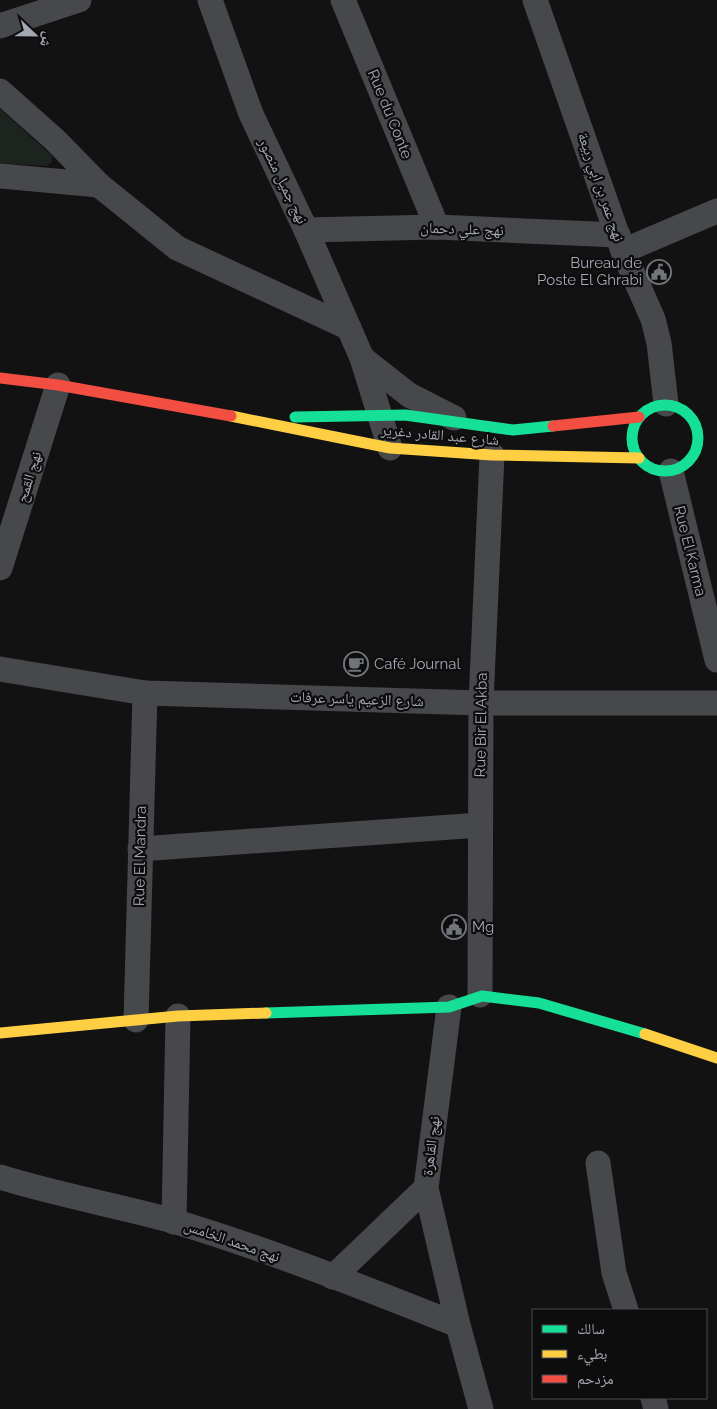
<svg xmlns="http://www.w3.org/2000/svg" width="717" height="1409" font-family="Raleway,'Noto Naskh Arabic',sans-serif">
  <rect width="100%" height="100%" fill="#121213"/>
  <path fill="#1d231e" d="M 0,109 L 52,156 L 52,162 L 47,166 L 0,163 Z"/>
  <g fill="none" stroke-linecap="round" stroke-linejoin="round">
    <g stroke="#47484b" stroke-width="25">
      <path d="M 210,0 L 251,114 L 306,230 L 362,358 L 390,448"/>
      <path d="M 343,0 L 437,227"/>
      <path d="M 535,0 L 623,251 L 653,319 L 659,343 L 666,404"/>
      <path d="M 0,26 L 79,0"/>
      <path d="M 0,91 L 55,140 L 99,185 L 177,248 L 349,328"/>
      <path d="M 0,176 L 99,185"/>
      <path d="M 306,230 L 437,227 L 618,235"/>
      <path d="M 623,251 L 717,211"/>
      <path d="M 362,358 L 409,395 L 454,418"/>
      <path d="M 671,471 L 717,660"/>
      <path d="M 0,568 L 58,385"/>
      <path d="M 0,669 L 145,693 L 481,703 L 717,703"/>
      <path d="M 140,849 L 480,825"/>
      <path d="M 480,995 L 481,703 L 492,455"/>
      <path d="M 136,1020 L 145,693"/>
      <path d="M 598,1163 L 614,1273 L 626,1310"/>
      <path d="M 0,1177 C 57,1195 116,1205 173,1221 C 270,1250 364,1288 458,1325"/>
      <path d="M 426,1188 L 458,1325 L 481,1409"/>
      <path d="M 174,1222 L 178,1016"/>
      <path d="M 333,1277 L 426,1188 L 449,1007"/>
      <path d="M 653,1398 L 656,1409"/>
    </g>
    <g stroke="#16e098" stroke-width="11">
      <circle cx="665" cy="438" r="33"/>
      <path d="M 295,417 L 405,415 L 513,430 L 553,426"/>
      <path d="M 266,1013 L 449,1007 L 482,996 L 539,1003 L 645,1034"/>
    </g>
    <g stroke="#ffcf43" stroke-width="11">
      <path d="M 231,416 L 390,448 L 492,455 L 639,458"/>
      <path d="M 0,1033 L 178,1016 L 266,1013"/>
      <path d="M 645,1034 L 717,1058"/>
    </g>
    <g stroke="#f24e42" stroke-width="11">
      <path d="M 0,378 L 58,385 L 231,416"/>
      <path d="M 553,426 L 639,417"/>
    </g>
  </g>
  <defs>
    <symbol id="civic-ring" viewBox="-11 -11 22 22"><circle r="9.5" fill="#0d0d0e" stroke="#71747b" stroke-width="1.5"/><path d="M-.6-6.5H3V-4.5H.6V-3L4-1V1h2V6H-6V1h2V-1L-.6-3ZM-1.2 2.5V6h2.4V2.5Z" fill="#71747b"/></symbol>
    <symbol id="cafe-ring" viewBox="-11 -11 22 22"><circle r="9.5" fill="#0d0d0e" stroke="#71747b" stroke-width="1.5"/><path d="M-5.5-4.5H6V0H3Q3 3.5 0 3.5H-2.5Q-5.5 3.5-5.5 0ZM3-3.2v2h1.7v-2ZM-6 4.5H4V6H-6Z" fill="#71747b"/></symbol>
  </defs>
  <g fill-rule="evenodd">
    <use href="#civic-ring" x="645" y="258" width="28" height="28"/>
    <use href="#cafe-ring" x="342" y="650" width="28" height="28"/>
    <use href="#civic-ring" x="440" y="913" width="28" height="28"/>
  </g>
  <g text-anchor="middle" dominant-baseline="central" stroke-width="4.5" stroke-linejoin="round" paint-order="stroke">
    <g font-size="15" fill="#a4a8b3" stroke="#0d0d0e">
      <text transform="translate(390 114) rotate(68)">Rue du Conte</text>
      <text transform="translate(283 181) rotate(64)">نهج جميل منصور</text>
      <text transform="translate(601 187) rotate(71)">نهج عمر بن ابي ربيعة</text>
      <text transform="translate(462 229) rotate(2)">نهج علي دحمان</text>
      <text transform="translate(440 435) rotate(5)">شارع عبد القادر دغرير</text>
      <text transform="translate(29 477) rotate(-73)">نهج القمح</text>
      <text transform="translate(690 551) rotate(76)">Rue El Karma</text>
      <text transform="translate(357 699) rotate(2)">شارع الزعيم ياسر عرفات</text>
      <text transform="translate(481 725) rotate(-89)">Rue Bir El Akba</text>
      <text transform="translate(140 856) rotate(-89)">Rue El Mandra</text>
      <text transform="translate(431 1146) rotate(-83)">نهج القاهرة</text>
      <text transform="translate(232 1241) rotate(19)">نهج محمد الخامس</text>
    </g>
    <g font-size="15" fill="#a4a8b3" stroke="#0d0d0e" text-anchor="start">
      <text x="642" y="263" text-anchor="end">Bureau de<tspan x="642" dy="17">Poste El Ghrabi</tspan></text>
      <text x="374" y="664">Café Journal</text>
      <text x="472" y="927">Mg</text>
    </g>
  </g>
  <rect x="532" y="1309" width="175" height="90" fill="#0d0d0e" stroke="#494b50"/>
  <rect x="542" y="1325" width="25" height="8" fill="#16e098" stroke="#494b50"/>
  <text x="577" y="1334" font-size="15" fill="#a4a8b3">سالك</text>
  <rect x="542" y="1350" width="25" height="8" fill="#ffcf43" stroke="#494b50"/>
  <text x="577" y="1359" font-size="15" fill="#a4a8b3">بطيء</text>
  <rect x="542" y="1375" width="25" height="8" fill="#f24e42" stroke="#494b50"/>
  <text x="577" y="1384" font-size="15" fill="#a4a8b3">مزدحم</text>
  <g transform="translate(35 35) rotate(112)" stroke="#0d0d0e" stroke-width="4" paint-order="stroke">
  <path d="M0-4L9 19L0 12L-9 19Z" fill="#a4a8b3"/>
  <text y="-8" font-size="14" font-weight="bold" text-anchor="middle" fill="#a4a8b3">ش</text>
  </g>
</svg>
